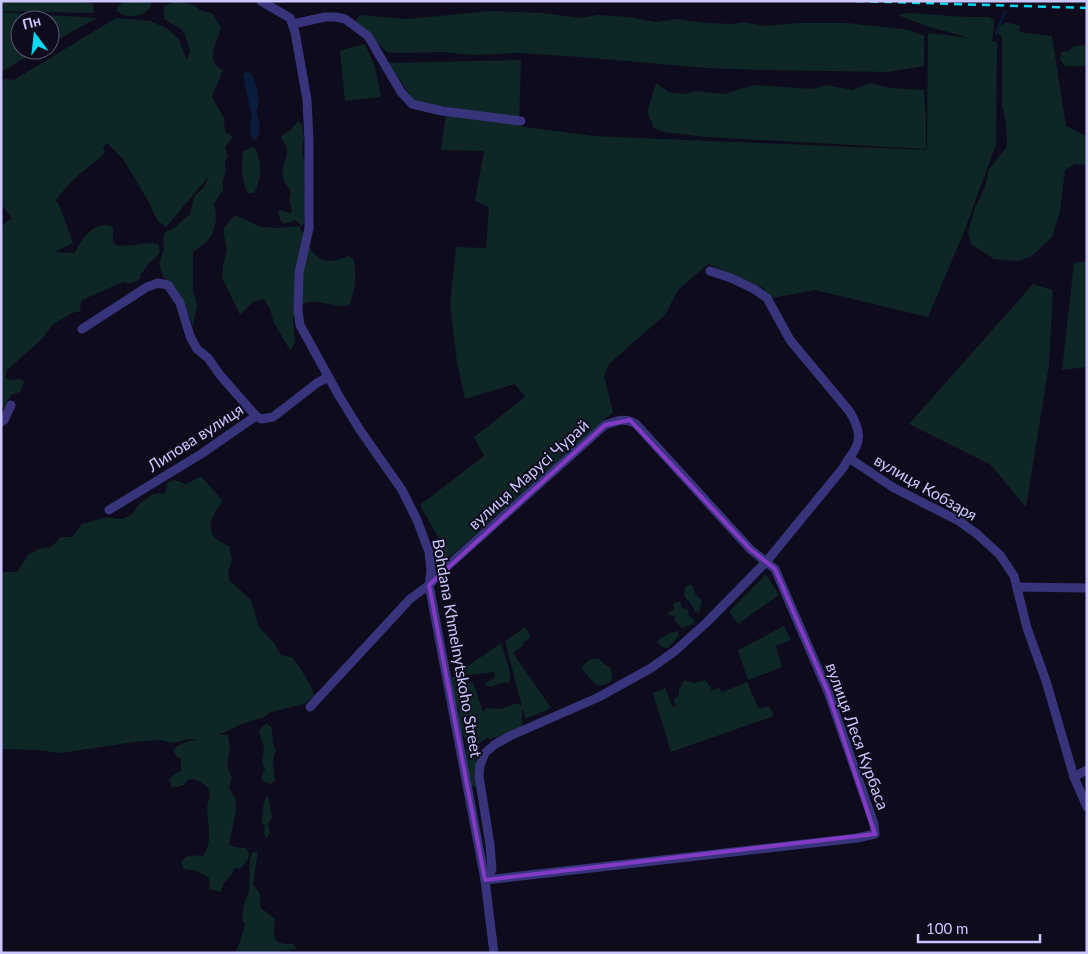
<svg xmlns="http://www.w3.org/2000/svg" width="1088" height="954" font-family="Lato,sans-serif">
  <rect width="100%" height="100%" fill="#0e0b1c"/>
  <g fill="#0e2625">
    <path d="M 1,1 L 80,1 L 93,4 L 94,13 L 1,11 Z"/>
    <path d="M 124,1 L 150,1 L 151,6 C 144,17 127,20 117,11 L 118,6 Z"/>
    <path d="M 177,1 L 193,5 L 202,11 L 212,13 L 221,28 C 217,41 204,63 223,70 L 212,97 L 224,118 L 225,132 L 233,137 L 225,147 L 228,156 L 225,161 L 226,171 L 223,181 L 223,190 L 214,204 C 218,217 216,232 206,242 C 202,246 197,248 193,252 L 193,291 L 197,304 L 193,326 L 185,305 L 180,301 L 169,282 L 164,278 L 159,264 L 164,248 L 163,239 L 165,232 L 174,228 L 190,214 L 194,197 L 204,187 L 209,176 L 166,227 L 157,220 L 150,204 L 123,159 L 107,143 L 103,147 L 105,152 C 99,160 89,166 81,173 C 72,181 62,191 55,202 L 58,202 L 73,243 L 55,252 L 75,253 C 80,240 96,218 113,227 L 113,242 L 116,245 C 130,248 144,241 158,244 L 160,251 C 156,259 154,259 148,264 C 145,268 144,272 140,275 L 140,279 C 134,283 130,284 123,282 L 82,300 L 80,305 L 81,311 L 72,313 L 52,325 L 42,339 L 7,370 L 5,376 C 9,384 16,377 23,380 L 24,383 L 20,392 L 11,395 L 4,408 L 1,408 L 1,226 L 12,218 L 1,204 L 1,88 L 3,86 L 1,81 L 6,79 L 14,80 L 116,18 L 150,21 L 166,28 L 178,38 L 187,60 L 190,51 L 185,34 L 181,29 L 164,19 L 164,6 Z"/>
    <path d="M 490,11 L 544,13 L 579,18 L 598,15 L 629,17 L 656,22 L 676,19 L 706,23 L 733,24 L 743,22 L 764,26 L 800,23 L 847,23 L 909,30 L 924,36 L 924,66 L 888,72 L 765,70 L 706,68 L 581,57 L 519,53 L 473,55 L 443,52 L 401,53 L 387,52 L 354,23 L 360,15 L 407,19 Z"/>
    <path d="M 1,12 L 97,18 L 50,44 L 50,20 L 20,20 L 20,50 L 39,50 L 1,72 Z"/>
    <path d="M 909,13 L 967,17 L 989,17 L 994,20 L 993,37 L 991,41 L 997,42 L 996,144 L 964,232 L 928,317 L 815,290 L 772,298 L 763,288 L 708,264 L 678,290 L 665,315 L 610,363 L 604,376 L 613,412 L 441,565 L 438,537 L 420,505 L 484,456 L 474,437 L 525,397 L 515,384 L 465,399 L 457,363 L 450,304 L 456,247 L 486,248 L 489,207 L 475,201 L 484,151 L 441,150 L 447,107 L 414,102 L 389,63 L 521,60 L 519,126 L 593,136 L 927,150 L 928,33 L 970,38 L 926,26 L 900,16 L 901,14 Z"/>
    <path d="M 1006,22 L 1020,26 L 1019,32 L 1052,36 L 1066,126 L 1087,136 L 1087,165 L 1075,164 L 1065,170 L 1060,212 L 1052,237 L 1032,256 L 1019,261 L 994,259 L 971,244 L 968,232 L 975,208 L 985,187 L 989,169 L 1007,147 L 1006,122 L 1002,106 L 1002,36 L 998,34 L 999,27 Z"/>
    <path d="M 365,44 L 375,67 L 381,97 L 345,101 L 340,52 L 342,50 Z"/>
    <path d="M 1087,45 L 1087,66 L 1065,66 L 1060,59 L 1061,52 L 1069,51 L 1074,46 Z"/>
    <path d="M 656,83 L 669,92 L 683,94 L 696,91 L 724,94 L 754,85 L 812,89 L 827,85 L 852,90 L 870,83 L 890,88 L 924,90 L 926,121 L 926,149 L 705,137 L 664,132 L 654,128 L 647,112 Z"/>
    <path d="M 298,121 L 302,125 L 304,137 L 302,151 L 306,170 L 304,186 L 306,209 L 304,224 L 301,226 L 296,220 L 284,224 L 280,219 L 278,212 L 280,210 L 290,213 L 292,211 L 289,198 L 291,192 C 289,188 284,182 283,177 C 280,159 295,157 281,138 L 282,135 L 290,131 Z"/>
    <path d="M 252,147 L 255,148 C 262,161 262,180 254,193 L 248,193 C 241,179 241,166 243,151 Z"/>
    <path d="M 235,215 L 261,227 L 279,228 L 299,226 C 307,238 311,261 329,261 C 335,261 343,258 349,256 L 354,260 C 357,280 355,286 350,305 C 335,309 314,297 303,304 C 299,307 296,313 293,317 L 295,343 L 290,350 L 274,323 L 270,309 L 264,299 L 254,301 L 240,315 L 222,277 L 223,265 L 227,250 L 224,236 L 224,228 Z"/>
    <path d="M 1087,261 L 1087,367 L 1062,370 L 1074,263 Z"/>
    <path d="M 1033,284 L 1053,290 L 1049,365 L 1026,507 L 991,465 L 909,424 Z"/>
    <path d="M 201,476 L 223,501 C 209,519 202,536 229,546 L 232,560 L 228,572 L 230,581 L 251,600 L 259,627 L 274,643 L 281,655 C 285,656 290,656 292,658 C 299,664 312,687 315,696 L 304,704 L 271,712 L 264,717 L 239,725 L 219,735 L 228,735 L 230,748 L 227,766 L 232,778 L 229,787 L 235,798 L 236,811 L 229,844 L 235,847 L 246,848 C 253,856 246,862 240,869 L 235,868 C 230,880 224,878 221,892 L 209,889 L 210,882 L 208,877 L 197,871 L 184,869 L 181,863 C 187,853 193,856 203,856 C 213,842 208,825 207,809 C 207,802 212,797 209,791 C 207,784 199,782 194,779 L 188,780 L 184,785 L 178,787 L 172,787 L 169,780 L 173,775 L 181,771 L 181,759 L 176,756 L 173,750 C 180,742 189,742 197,739 L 188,739 L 174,743 L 159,740 L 134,742 L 61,753 L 37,750 L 1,749 L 1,572 L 17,572 L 28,555 L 38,549 L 51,547 L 61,537 L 72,537 L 82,524 L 107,517 L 123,519 L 133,513 L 139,504 L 153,494 L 165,493 L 168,482 L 175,480 L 186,484 Z"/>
    <path d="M 766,574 L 779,595 L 738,624 L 729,612 Z"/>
    <path d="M 691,584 L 696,595 L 702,601 L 699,613 L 695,612 L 692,605 L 684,596 L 685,587 Z"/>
    <path d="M 675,602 L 680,602 L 682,608 L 688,610 L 689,616 L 695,620 L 693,624 L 682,628 L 674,620 L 675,616 L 668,615 L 668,612 L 675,609 L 673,605 Z"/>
    <path d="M 784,626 L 791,640 L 776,646 L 782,667 L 748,680 L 738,650 Z"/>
    <path d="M 525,627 L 531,637 L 523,642 L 524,645 L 513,653 L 551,708 L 526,719 L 522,708 L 522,725 L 512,733 L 490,739 L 487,738 L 476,745 L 471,734 L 476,757 L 476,786 L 473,787 L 468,783 L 465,757 L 467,742 L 460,730 C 461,723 457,718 459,711 L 452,695 L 453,687 L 450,679 L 452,677 L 460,677 L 459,686 L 473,682 L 483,712 L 486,708 L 501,709 L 514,704 L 519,704 L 522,707 L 505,641 Z"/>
    <path d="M 678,631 L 678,637 L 668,648 C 662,648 659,646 657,641 C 663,636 670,632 678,631 Z"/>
    <path d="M 501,643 C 504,653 513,674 509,682 L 497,684 L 492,687 L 486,686 L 485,683 L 494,678 L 495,672 L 458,676 L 458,673 Z"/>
    <path d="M 599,658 L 605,665 L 611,668 L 612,681 C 595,692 593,680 583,670 L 583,666 L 589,660 Z"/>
    <path d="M 684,680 L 694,683 L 705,680 L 711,687 L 711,691 L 719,688 L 722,692 L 747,682 L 759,709 L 769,706 L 774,716 L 671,752 L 653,693 L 665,688 L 673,707 L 677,705 L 674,703 L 674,699 L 679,695 L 679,690 Z"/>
    <path d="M 267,723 L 272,728 L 273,744 L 276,750 L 273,760 L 275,780 L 271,784 L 264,782 L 261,778 L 265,769 L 262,761 L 264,747 L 259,732 L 261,728 Z"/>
    <path d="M 268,795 L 272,817 L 268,824 L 270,833 L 266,838 L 264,833 L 265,826 L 261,822 C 264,812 261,804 268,795 Z"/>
    <path d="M 258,851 L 253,884 L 260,894 L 260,907 L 275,919 C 273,937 272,945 293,944 L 297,949 L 278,951 L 278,953 L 234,953 L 237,950 L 245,925 L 242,920 L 244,904 L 249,892 L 250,859 L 252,853 Z"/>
  </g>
  <path fill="#091c3c" d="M 247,72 L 251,73 C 256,81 262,103 256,111 C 260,121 262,132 255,141 C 247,135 251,120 252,112 L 250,109 L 243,74 Z"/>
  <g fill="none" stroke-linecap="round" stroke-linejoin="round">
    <path stroke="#091c3c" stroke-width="2.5" d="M 996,34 L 1005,11"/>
    <g stroke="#37347c" stroke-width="9">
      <path d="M 261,1 L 290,18 L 295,32 L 307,100 L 309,141 L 309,228 L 299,273 L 298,311 L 300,325 L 339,396 L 360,430 L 402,490 L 417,520 L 429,552 L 431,571 L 429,585 L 485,880 L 494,953"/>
      <path d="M 293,24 L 325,17 L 336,17 L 345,19 L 368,36 L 401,92 L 412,104 L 442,111 L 521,121"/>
      <path d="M 710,271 L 731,278 L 754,289 L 767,298 L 790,340 L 850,412 C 860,430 863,441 849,458 L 894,488 L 959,521 L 977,534 L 1000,555 L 1014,576 L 1027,628 L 1046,681 L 1074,777 L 1087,807"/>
      <path d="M 82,329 L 147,287 L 158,283 L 168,285 L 180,303 L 190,336 L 197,349 L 208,358 L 220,375 L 256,416 L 201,454 L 109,510"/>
      <path d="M 256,416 L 261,419 L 273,417 L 317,383 L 328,377"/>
      <path d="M 1,422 L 4,420 L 11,405"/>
      <path d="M 1017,587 L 1087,588"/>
      <path d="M 310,707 L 410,599 L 429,585 L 441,572 L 605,425 C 617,421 625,417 636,424 L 750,549 L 775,569 L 828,692 L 874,824 L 875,834 L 857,838 L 485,880"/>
      <path d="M 1074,777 L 1087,770"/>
      <path d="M 485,880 L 492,870 L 490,845 L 479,776 L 480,765 L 485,753 L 494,745 L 510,736 L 599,697 L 651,668 L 675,651 L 706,623 L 766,562 L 843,468 L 849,458"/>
    </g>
    <path stroke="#00d9f1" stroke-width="2.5" stroke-dasharray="8 6" stroke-linecap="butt" d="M 856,1 L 1087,8"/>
  </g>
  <path fill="none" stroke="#833bc5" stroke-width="4" stroke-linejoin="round" d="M 630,420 L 750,549 L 775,569 L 828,692 L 875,834 L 485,880 L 429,585 L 605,425 Z"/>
  <g text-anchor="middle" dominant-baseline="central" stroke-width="4" stroke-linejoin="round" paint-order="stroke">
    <g font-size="16" fill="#ccc6ff" stroke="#0e0b1c">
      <text transform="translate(195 437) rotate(-33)">Липова вулиця</text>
      <text transform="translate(528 474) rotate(-42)">вулиця Марусі Чурай</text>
      <text transform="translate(926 487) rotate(30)">вулиця Кобзаря</text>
      <text transform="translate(458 648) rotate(80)">Bohdana Khmelnytskoho Street</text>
      <text transform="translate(858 736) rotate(70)">вулиця Леся Курбаса</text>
    </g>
  </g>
  <rect width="1088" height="954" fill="none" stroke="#ccc6ff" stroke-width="5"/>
  <g transform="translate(35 35) rotate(345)"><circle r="24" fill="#0e0b1c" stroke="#5a5677"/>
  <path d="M0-4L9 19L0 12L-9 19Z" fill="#00d9f1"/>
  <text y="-8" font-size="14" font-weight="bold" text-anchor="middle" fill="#ccc6ff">Пн</text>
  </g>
  <path d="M918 934v8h122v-8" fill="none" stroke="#ccc6ff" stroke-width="2.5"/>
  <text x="926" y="934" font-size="15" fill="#ccc6ff" stroke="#0e0b1c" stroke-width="4" paint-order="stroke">100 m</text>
</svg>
